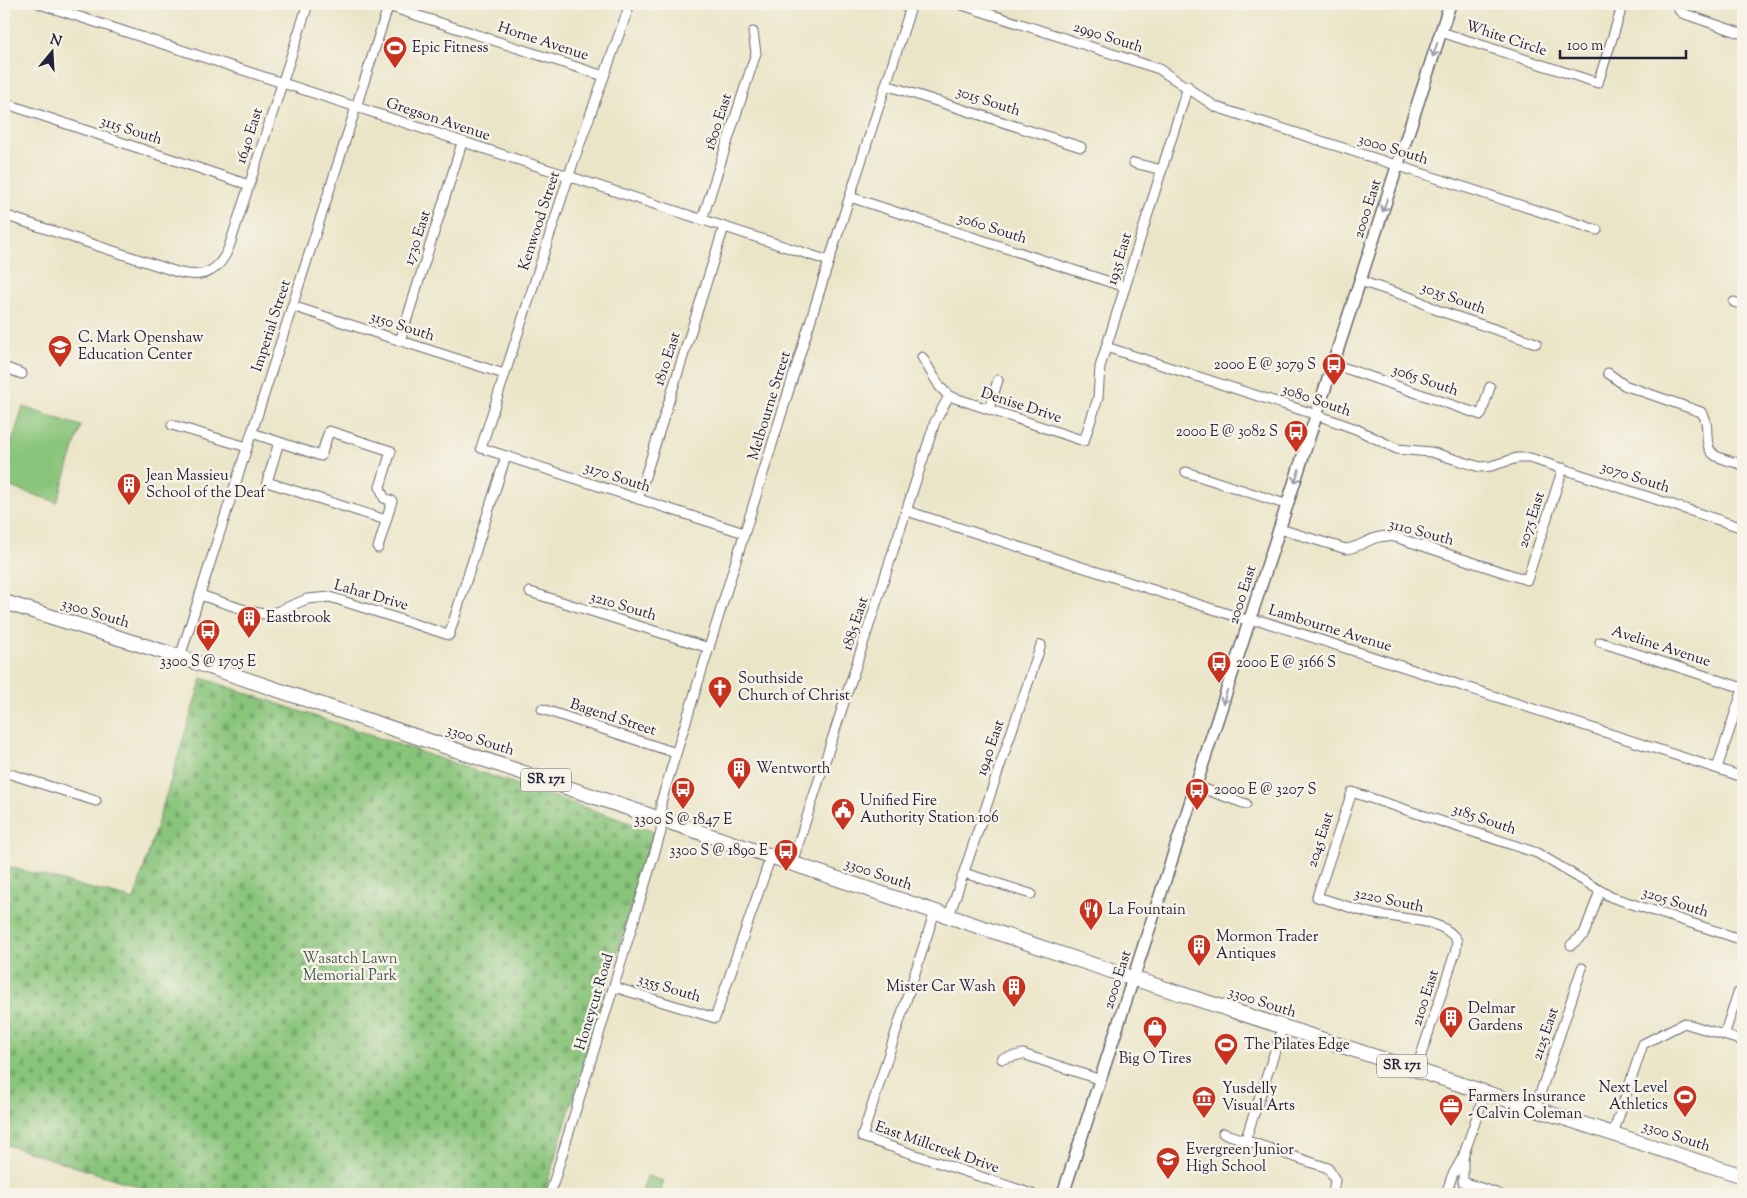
<svg xmlns="http://www.w3.org/2000/svg" width="1747" height="1198" font-family="'Sorts Mill Goudy',serif">
  <defs>
    <pattern id="cemetery-stones" width="16" height="16" patternUnits="userSpaceOnUse" patternTransform="scale(1.25)"><rect width="16" height="16" fill="#88c47a"/><path d="M2 7V4a2 2 0 0 1 4 0v3zM10 15v-3a2 2 0 0 1 4 0v3z" fill="#75a86a"/></pattern>
    <pattern id="park-crowns" width="20" height="18" patternUnits="userSpaceOnUse" patternTransform="scale(1.25)"><rect width="20" height="18" fill="#88c47a"/><path d="M2 6a3 3 0 1 1 6 0M12 15a3 3 0 1 1 6 0" fill="none" stroke="#75a86a"/></pattern>
  </defs>
  <rect width="100%" height="100%" fill="#f7f3e8"/>
  <filter id="ink" filterUnits="userSpaceOnUse"><feTurbulence type="fractalNoise" baseFrequency=".02" numOctaves="2"/><feDisplacementMap in="SourceGraphic" scale="10" xChannelSelector="R" yChannelSelector="G"/><feConvolveMatrix kernelMatrix="1 2 1 2 8 2 1 2 1" color-interpolation-filters="sRGB"/></filter>
  <filter id="wash" filterUnits="userSpaceOnUse"><feTurbulence type="fractalNoise" baseFrequency=".0096" numOctaves="4" result="noise"/><feDisplacementMap in="SourceGraphic" scale="20" xChannelSelector="R" yChannelSelector="G"/><feGaussianBlur stdDeviation="1.12" result="paint"/><feColorMatrix in="noise" values="0 0 0 0 0 0 0 0 0 0 0 0 0 0 0 0 0 1.4 0 .05"/><feComposite in="paint" operator="in"/></filter>
  <g filter="url(#wash)">
    <rect width="100%" height="100%" fill="#ebe5c8"/>
    <path fill="url(#cemetery-stones)" stroke="#55735a" d="M 202,678 L 654,831 L 544,1194 L 162,1194 L 4,1144 L 4,874 L 6,866 L 134,900 Z"/>
    <path fill="url(#park-crowns)" stroke="#55735a" d="M 647,1176 L 664,1181 L 660,1194 L 641,1194 Z"/>
    <path fill="#88c47a" stroke="#55735a" d="M 23,407 L 81,426 L 57,502 L 4,485 L 4,467 Z"/>
  </g>
  <g filter="url(#ink)">
    <g fill="none" stroke-linecap="round" stroke-linejoin="round">
      <defs>
        <g id="minor">
          <path d="M 40,4 L 829,261"/>
          <path d="M 630,4 L 573,163 L 481,448 L 744,533"/>
          <path d="M 897,4 L 911,8"/>
          <path d="M 959,4 L 1159,69 L 1216,107 L 1597,230"/>
          <path d="M 1678,4 L 1679,10 L 1682,13 L 1743,34"/>
          <path d="M 388,6 L 604,76"/>
          <path d="M 1441,32 L 1598,83 L 1623,4"/>
          <path d="M 886,85 L 1081,147"/>
          <path d="M 4,103 L 249,185"/>
          <path d="M 1134,163 L 1162,170"/>
          <path d="M 850,197 L 1125,287"/>
          <path d="M 4,215 L 177,272 C 203,279 219,272 229,247 L 308,4"/>
          <path d="M 702,220 L 756,53 L 753,32"/>
          <path d="M 1360,281 L 1415,299 L 1437,310 L 1536,343"/>
          <path d="M 1734,302 L 1743,305"/>
          <path d="M 292,306 L 504,374"/>
          <path d="M 400,341 L 462,143"/>
          <path d="M 1106,347 L 1317,415 L 1356,429 L 1397,449 L 1431,452 L 1480,467 L 1491,466 L 1517,458 L 1530,458 L 1743,528"/>
          <path d="M 922,357 L 940,387 L 949,396 L 1084,441 L 1098,398 L 1100,367 L 1188,86"/>
          <path d="M 1333,364 L 1481,415 L 1490,387"/>
          <path d="M 4,367 L 22,374"/>
          <path d="M 1608,373 L 1624,385 L 1701,412 C 1713,425 1700,446 1716,456 C 1724,460 1735,462 1743,465"/>
          <path d="M 989,409 L 998,380"/>
          <path d="M 172,425 L 247,447"/>
          <path d="M 252,433 L 321,456 L 329,431 L 391,451 L 380,487 L 384,498 L 392,501 L 378,548"/>
          <path d="M 279,442 L 267,482 L 386,520"/>
          <path d="M 1186,472 L 1288,505"/>
          <path d="M 638,499 L 724,227"/>
          <path d="M 907,511 L 1250,621 L 1262,621 L 1743,777"/>
          <path d="M 1280,529 L 1346,549 C 1366,546 1372,533 1395,537 L 1527,580 L 1563,468"/>
          <path d="M 530,592 L 709,648"/>
          <path d="M 200,595 L 248,611 L 264,614 L 276,612 L 307,599 L 330,597 L 449,635 L 506,456"/>
          <path d="M 1600,642 L 1743,688"/>
          <path d="M 180,657 L 389,4"/>
          <path d="M 542,709 L 676,753"/>
          <path d="M 1717,768 L 1743,689"/>
          <path d="M 4,772 L 96,801"/>
          <path d="M 1196,786 L 1246,804"/>
          <path d="M 792,863 L 935,422 L 949,396"/>
          <path d="M 964,873 L 1031,894"/>
          <path d="M 935,911 L 862,1137 L 1032,1194"/>
          <path d="M 949,916 L 1041,645"/>
          <path d="M 1571,945 L 1584,934 L 1600,891"/>
          <path d="M 614,987 L 715,1018 L 771,856"/>
          <path d="M 1724,1035 L 1738,993"/>
          <path d="M 1002,1059 L 1023,1054 L 1101,1080"/>
          <path d="M 1416,1070 L 1456,950 L 1457,941 C 1445,917 1393,919 1370,913 C 1352,909 1335,902 1317,897 L 1352,792 L 1537,853 L 1611,897 L 1743,940"/>
          <path d="M 1535,1109 L 1582,968"/>
          <path d="M 1223,1133 L 1328,1168 L 1335,1180 L 1333,1194"/>
          <path d="M 1613,1134 L 1643,1044 L 1684,1023 L 1743,1041"/>
          <path d="M 1245,1141 L 1283,1027"/>
          <path d="M 1463,1157 L 1463,1182 L 1499,1194"/>
          <path d="M 550,1194 L 661,832 L 661,802 L 829,261 L 912,4"/>
          <path d="M 1446,1194 L 1452,1176 L 1463,1157 L 1485,1093"/>
        </g>
        <path id="tertiary" d="M 1063,1194 L 1450,4"/>
        <path id="primary" d="M 4,602 L 180,657 L 1123,975 L 1743,1176"/>
      </defs>
      <use href="#minor" stroke="#68666c" stroke-width="11"/>
      <use href="#tertiary" stroke="#68666c" stroke-width="14"/>
      <use href="#primary" stroke="#68666c" stroke-width="16"/>
      <use href="#minor" stroke="#fff" stroke-width="9"/>
      <use href="#tertiary" stroke="#fff" stroke-width="11"/>
      <use href="#primary" stroke="#fff" stroke-width="14"/>
    </g>
    <defs><path id="oneway-shaft" d="M-6 0H5M1.5-3L5.5 0L1.5 3" fill="none" stroke-width="1.6" stroke-linecap="round" stroke-linejoin="round" transform="scale(1.25)"/></defs>
    <g stroke="#9c9ca7">
      <use href="#oneway-shaft" transform="translate(1435 50) rotate(108)"/>
      <use href="#oneway-shaft" transform="translate(1385 205) rotate(108)"/>
      <use href="#oneway-shaft" transform="translate(1297 476) rotate(108)"/>
      <use href="#oneway-shaft" transform="translate(1225 697) rotate(108)"/>
    </g>
  </g>
  <defs>
    <symbol id="stadium-pin" viewBox="-11 -11 22 30"><path d="M0 17L-7.5 6A9.5 9.5 0 1 1 7.5 6Z" fill="#c8321e" stroke="#f7f3e8"/><path d="M0-5a6.5 5 0 1 0 0 10a6.5 5 0 1 0 0-10ZM-3.5-1.8h7v3.6h-7Z" fill="#fff"/></symbol>
    <symbol id="school-pin" viewBox="-11 -11 22 30"><path d="M0 17L-7.5 6A9.5 9.5 0 1 1 7.5 6Z" fill="#c8321e" stroke="#f7f3e8"/><path d="M0-5L7-2L0 1L-7-2ZM-4 1L0 2.5L4 1V4Q0 6-4 4Z" fill="#fff"/></symbol>
    <symbol id="bus-pin" viewBox="-11 -11 22 30"><path d="M0 17L-7.5 6A9.5 9.5 0 1 1 7.5 6Z" fill="#c8321e" stroke="#f7f3e8"/><path d="M-5-6H5V4H4V6H2V4H-2V6H-4V4H-5ZM-3.5-4V0h7V-4ZM-3.5 1.2v1.5H-2V1.2ZM2 1.2v1.5H3.5V1.2Z" fill="#fff"/></symbol>
    <symbol id="building-pin" viewBox="-11 -11 22 30"><path d="M0 17L-7.5 6A9.5 9.5 0 1 1 7.5 6Z" fill="#c8321e" stroke="#f7f3e8"/><path d="M-4-6H4V6H1V3H-1V6H-4ZM-2.5-4.3h1.7v1.8h-1.7ZM.8-4.3h1.7v1.8H.8ZM-2.5-1h1.7V.8h-1.7ZM.8-1h1.7V.8H.8Z" fill="#fff"/></symbol>
    <symbol id="church-pin" viewBox="-11 -11 22 30"><path d="M0 17L-7.5 6A9.5 9.5 0 1 1 7.5 6Z" fill="#c8321e" stroke="#f7f3e8"/><path d="M-1.2-6h2.4v3.5h3.3v2.4h-3.3V6h-2.4V-.1h-3.3v-2.4h3.3Z" fill="#fff"/></symbol>
    <symbol id="civic-pin" viewBox="-11 -11 22 30"><path d="M0 17L-7.5 6A9.5 9.5 0 1 1 7.5 6Z" fill="#c8321e" stroke="#f7f3e8"/><path d="M-.6-6.5H3V-4.5H.6V-3L4-1V1h2V6H-6V1h2V-1L-.6-3ZM-1.2 2.5V6h2.4V2.5Z" fill="#fff"/></symbol>
    <symbol id="restaurant-pin" viewBox="-11 -11 22 30"><path d="M0 17L-7.5 6A9.5 9.5 0 1 1 7.5 6Z" fill="#c8321e" stroke="#f7f3e8"/><path d="M-5-6h1v4h1v-4h1v4h1v-4h1v5L-1.5 .5V6h-2V.5L-5-1ZM5-6V6H3V1.5H1.5Q1.5-4 5-6Z" fill="#fff"/></symbol>
    <symbol id="shop-pin" viewBox="-11 -11 22 30"><path d="M0 17L-7.5 6A9.5 9.5 0 1 1 7.5 6Z" fill="#c8321e" stroke="#f7f3e8"/><path d="M-5-2.5h2.3a2.7 3.5 0 0 1 5.4 0H5L5.5 6h-11ZM-1.5-2.5h3a1.5 2.3 0 0 0-3 0Z" fill="#fff"/></symbol>
    <symbol id="museum-pin" viewBox="-11 -11 22 30"><path d="M0 17L-7.5 6A9.5 9.5 0 1 1 7.5 6Z" fill="#c8321e" stroke="#f7f3e8"/><path d="M0-6L6-3V-2H-6V-3ZM-5-1h2V3h-2ZM-1-1h2V3h-2ZM3-1h2V3H3ZM-6 4H6V6H-6Z" fill="#fff"/></symbol>
    <symbol id="office-pin" viewBox="-11 -11 22 30"><path d="M0 17L-7.5 6A9.5 9.5 0 1 1 7.5 6Z" fill="#c8321e" stroke="#f7f3e8"/><path d="M-6-3h4V-5.5h4V-3h4V5H-6ZM-1-4.5V-3h2v-1.5ZM-6 0V1H6V0Z" fill="#fff"/></symbol>
  </defs>
  <g fill-rule="evenodd">
    <use href="#stadium-pin" x="381" y="34" width="28" height="38"/>
    <use href="#school-pin" x="46" y="333" width="28" height="38"/>
    <use href="#bus-pin" x="1320" y="351" width="28" height="38"/>
    <use href="#bus-pin" x="1282" y="418" width="28" height="38"/>
    <use href="#building-pin" x="115" y="471" width="28" height="38"/>
    <use href="#building-pin" x="235" y="604" width="28" height="38"/>
    <use href="#bus-pin" x="194" y="617" width="28" height="38"/>
    <use href="#bus-pin" x="1205" y="649" width="28" height="38"/>
    <use href="#church-pin" x="706" y="674" width="28" height="38"/>
    <use href="#building-pin" x="725" y="755" width="28" height="38"/>
    <use href="#bus-pin" x="669" y="775" width="28" height="38"/>
    <use href="#bus-pin" x="1183" y="776" width="28" height="38"/>
    <use href="#civic-pin" x="829" y="796" width="28" height="38"/>
    <use href="#bus-pin" x="772" y="837" width="28" height="38"/>
    <use href="#restaurant-pin" x="1077" y="896" width="28" height="38"/>
    <use href="#building-pin" x="1185" y="932" width="28" height="38"/>
    <use href="#building-pin" x="1000" y="973" width="28" height="38"/>
    <use href="#building-pin" x="1437" y="1004" width="28" height="38"/>
    <use href="#shop-pin" x="1141" y="1014" width="28" height="38"/>
    <use href="#stadium-pin" x="1212" y="1031" width="28" height="38"/>
    <use href="#stadium-pin" x="1671" y="1083" width="28" height="38"/>
    <use href="#museum-pin" x="1190" y="1084" width="28" height="38"/>
    <use href="#office-pin" x="1437" y="1092" width="28" height="38"/>
    <use href="#school-pin" x="1154" y="1145" width="28" height="38"/>
  </g>
  <g text-anchor="middle" dominant-baseline="central" stroke-width="5" stroke-linejoin="round" paint-order="stroke">
    <g fill="#f7f3e8" stroke="#62616f" stroke-width="1">
      <rect x="521" y="768.5" width="50" height="23" rx="4"/>
      <rect x="1377" y="1054.5" width="50" height="23" rx="4"/>
    </g>
    <g font-size="14" font-weight="bold" fill="#22223b">
      <text x="546" y="780">SR 171</text>
      <text x="1402" y="1066">SR 171</text>
    </g>
    <g font-size="15" fill="#22223b" stroke="#f7f3e8">
      <text transform="translate(1108 38) rotate(18)">2990 South</text>
      <text transform="translate(1506 39) rotate(18)">White Circle</text>
      <text transform="translate(543 42) rotate(18)">Horne Avenue</text>
      <text transform="translate(988 102) rotate(18)">3015 South</text>
      <text transform="translate(438 120) rotate(18)">Gregson Avenue</text>
      <text transform="translate(719 122) rotate(-72)">1800 East</text>
      <text transform="translate(131 131) rotate(18)">3115 South</text>
      <text transform="translate(250 136) rotate(-72)">1640 East</text>
      <text transform="translate(1393 150) rotate(17)">3000 South</text>
      <text transform="translate(1368 209) rotate(-72)">2000 East</text>
      <text transform="translate(540 221) rotate(-72)">Kenwood Street</text>
      <text transform="translate(992 229) rotate(18)">3060 South</text>
      <text transform="translate(418 238) rotate(-72)">1730 East</text>
      <text transform="translate(1120 259) rotate(-73)">1935 East</text>
      <text transform="translate(1453 299) rotate(20)">3035 South</text>
      <text transform="translate(272 326) rotate(-72)">Imperial Street</text>
      <text transform="translate(402 327) rotate(18)">3150 South</text>
      <text transform="translate(668 359) rotate(-72)">1810 East</text>
      <text transform="translate(1425 381) rotate(19)">3065 South</text>
      <text transform="translate(1316 401) rotate(19)">3080 South</text>
      <text transform="translate(770 406) rotate(-73)">Melbourne Street</text>
      <text transform="translate(1021 406) rotate(18)">Denise Drive</text>
      <text transform="translate(617 478) rotate(18)">3170 South</text>
      <text transform="translate(1635 478) rotate(18)">3070 South</text>
      <text transform="translate(1532 520) rotate(-72)">2075 East</text>
      <text transform="translate(1421 533) rotate(15)">3110 South</text>
      <text transform="translate(1243 595) rotate(-72)">2000 East</text>
      <text transform="translate(371 596) rotate(16)">Lahar Drive</text>
      <text transform="translate(623 607) rotate(17)">3210 South</text>
      <text transform="translate(95 614) rotate(17)">3300 South</text>
      <text transform="translate(856 624) rotate(-72)">1885 East</text>
      <text transform="translate(1330 629) rotate(17)">Lambourne Avenue</text>
      <text transform="translate(1661 647) rotate(18)">Aveline Avenue</text>
      <text transform="translate(613 718) rotate(18)">Bagend Street</text>
      <text transform="translate(480 741) rotate(18)">3300 South</text>
      <text transform="translate(991 748) rotate(-71)">1940 East</text>
      <text transform="translate(1484 820) rotate(19)">3185 South</text>
      <text transform="translate(1321 840) rotate(-72)">2045 East</text>
      <text transform="translate(878 875) rotate(19)">3300 South</text>
      <text transform="translate(1389 901) rotate(12)">3220 South</text>
      <text transform="translate(1675 903) rotate(18)">3205 South</text>
      <text transform="translate(1118 980) rotate(-72)">2000 East</text>
      <text transform="translate(669 989) rotate(17)">3355 South</text>
      <text transform="translate(1426 998) rotate(-72)">2100 East</text>
      <text transform="translate(595 1002) rotate(-73)">Honeycut Road</text>
      <text transform="translate(1262 1003) rotate(18)">3300 South</text>
      <text transform="translate(1546 1034) rotate(-71)">2125 East</text>
      <text transform="translate(1676 1137) rotate(18)">3300 South</text>
      <text transform="translate(937 1148) rotate(19)">East Millcreek Drive</text>
    </g>
    <g font-size="15" fill="#22223b" stroke="#f7f3e8" text-anchor="start">
      <text x="412" y="48">Epic Fitness</text>
      <text x="78" y="338">C. Mark Openshaw<tspan x="78" dy="17">Education Center</tspan></text>
      <text x="1316" y="365" text-anchor="end">2000 E @ 3079 S</text>
      <text x="1278" y="432" text-anchor="end">2000 E @ 3082 S</text>
      <text x="146" y="476">Jean Massieu<tspan x="146" dy="17">School of the Deaf</tspan></text>
      <text x="266" y="618">Eastbrook</text>
      <text x="208" y="662" text-anchor="middle">3300 S @ 1705 E</text>
      <text x="1236" y="663">2000 E @ 3166 S</text>
      <text x="738" y="679">Southside<tspan x="738" dy="17">Church of Christ</tspan></text>
      <text x="756" y="769">Wentworth</text>
      <text x="1214" y="790">2000 E @ 3207 S</text>
      <text x="860" y="801">Unified Fire<tspan x="860" dy="17">Authority Station 106</tspan></text>
      <text x="683" y="820" text-anchor="middle">3300 S @ 1847 E</text>
      <text x="768" y="851" text-anchor="end">3300 S @ 1890 E</text>
      <text x="1108" y="910">La Fountain</text>
      <text x="1216" y="937">Mormon Trader<tspan x="1216" dy="17">Antiques</tspan></text>
      <text x="996" y="987" text-anchor="end">Mister Car Wash</text>
      <text x="1468" y="1009">Delmar<tspan x="1468" dy="17">Gardens</tspan></text>
      <text x="1244" y="1045">The Pilates Edge</text>
      <text x="1155" y="1059" text-anchor="middle">Big O Tires</text>
      <text x="1668" y="1088" text-anchor="end">Next Level<tspan x="1668" dy="17">Athletics</tspan></text>
      <text x="1222" y="1089">Yusdelly<tspan x="1222" dy="17">Visual Arts</tspan></text>
      <text x="1468" y="1097">Farmers Insurance<tspan x="1468" dy="17">- Calvin Coleman</tspan></text>
      <text x="1186" y="1150">Evergreen Junior<tspan x="1186" dy="17">High School</tspan></text>
    </g>
    <g font-size="15" fill="#465b51" stroke="#f7f3e8">
      <text x="350" y="959">Wasatch Lawn<tspan x="350" dy="17">Memorial Park</tspan></text>
    </g>
  </g>
  <rect width="1747" height="1198" fill="none" stroke="#f7f3e8" stroke-width="20"/>
  <g transform="translate(52 52) rotate(18)" stroke="#f7f3e8" stroke-width="4" paint-order="stroke">
  <path d="M0-4L9 19L0 12L-9 19Z" fill="#22223b"/>
  <text y="-8" font-size="14" font-weight="bold" text-anchor="middle" fill="#22223b">N</text>
  </g>
  <path d="M1560 50v8h126v-8" fill="none" stroke="#22223b" stroke-width="2.5"/>
  <text x="1567" y="50" font-size="15" fill="#22223b" stroke="#f7f3e8" stroke-width="4" paint-order="stroke">100 m</text>
</svg>
